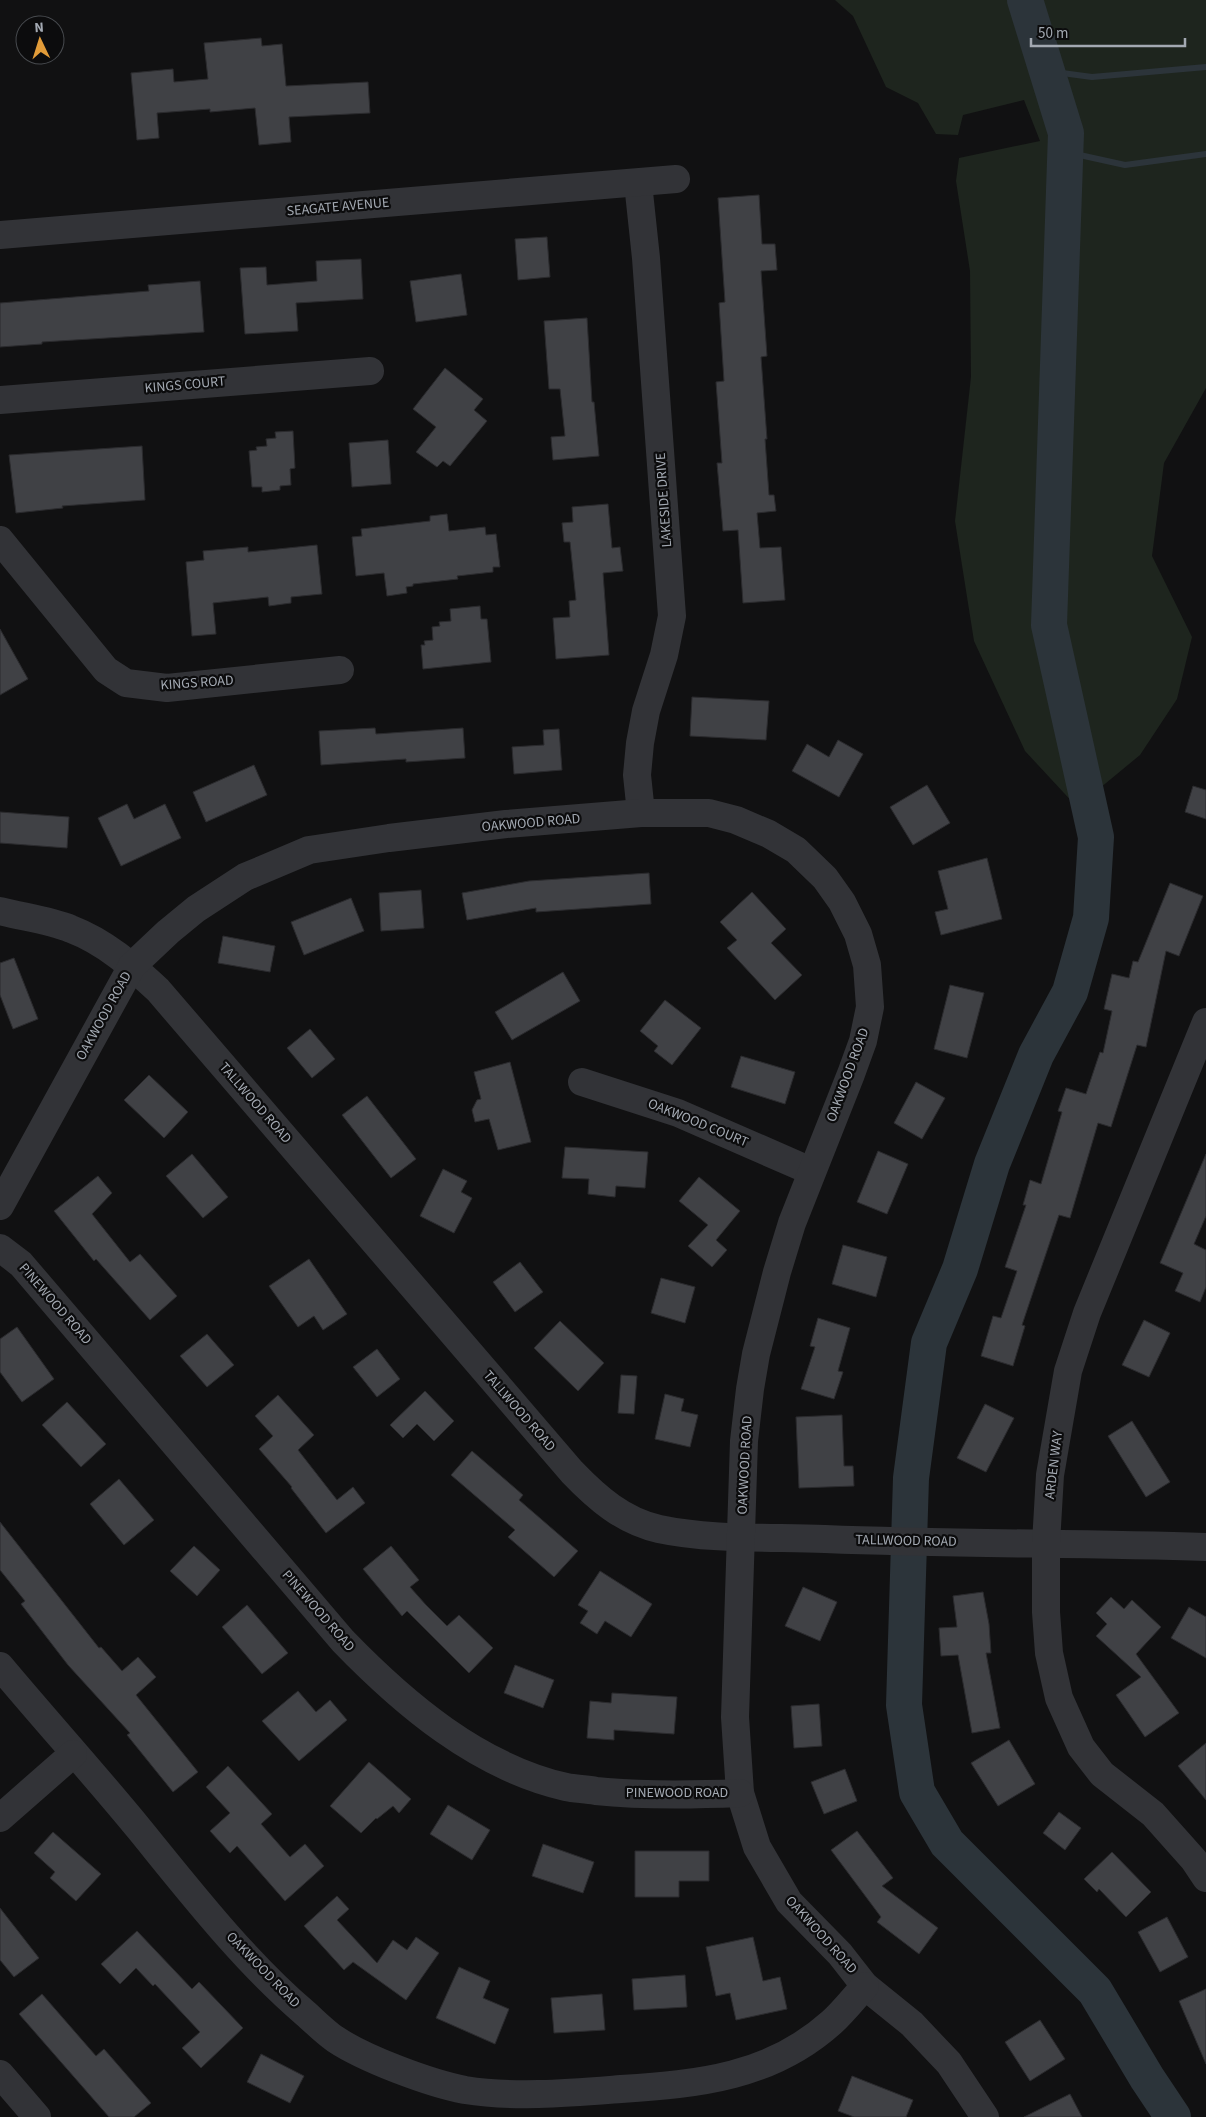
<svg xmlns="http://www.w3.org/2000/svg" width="1206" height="2117" font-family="'Source Sans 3',sans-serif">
  <rect width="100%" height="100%" fill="#111112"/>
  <path fill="#1e251e" d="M 835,0 L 1206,0 L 1206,388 L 1164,463 L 1152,556 L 1192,637 L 1177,699 L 1140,755 L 1077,807 L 1025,751 L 974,641 L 955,521 L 971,377 L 970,271 L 956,181 L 959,158 L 1040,141 L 1024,100 L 963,115 L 958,135 L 936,134 L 918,103 L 886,87 L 853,16 Z"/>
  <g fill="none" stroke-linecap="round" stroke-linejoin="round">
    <g stroke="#2c343a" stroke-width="6">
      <path d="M 1047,71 L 1092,77 L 1206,67"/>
      <path d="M 1066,152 L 1125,165 L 1206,154"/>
    </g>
    <path stroke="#2c343a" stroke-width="36" d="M 1025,0 L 1066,133 L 1049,625 L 1096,837 L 1091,918 L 1070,992 L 1036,1055 L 992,1164 L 960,1269 L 929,1343 L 911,1478 L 904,1705 L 917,1792 L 947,1843 L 1095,1991 L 1147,2078 L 1173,2117"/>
  </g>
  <g fill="#404145" stroke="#2b2b2e">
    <path d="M 261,38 L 262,46 L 282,44 L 286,86 L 368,82 L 370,113 L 289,117 L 291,142 L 259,145 L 255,108 L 210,112 L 210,109 L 157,113 L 159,138 L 137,140 L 131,73 L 173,69 L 174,82 L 208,79 L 204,43 Z"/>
    <path d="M 759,195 L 762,244 L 775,244 L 777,270 L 761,271 L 767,356 L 761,357 L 767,439 L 765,439 L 769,495 L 774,495 L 776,511 L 757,513 L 760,548 L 781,547 L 785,600 L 743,603 L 738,530 L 723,531 L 717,463 L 722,463 L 716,382 L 724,381 L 719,303 L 725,302 L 718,198 Z"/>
    <path d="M 547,237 L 550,277 L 518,280 L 515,239 Z"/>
    <path d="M 361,259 L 363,299 L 296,303 L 298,331 L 245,334 L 240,268 L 266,267 L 267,285 L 317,281 L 316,261 Z"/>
    <path d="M 461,274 L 467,315 L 416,322 L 410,281 Z"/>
    <path d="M 200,281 L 204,332 L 42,342 L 42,344 L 0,347 L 0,303 L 149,291 L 148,285 Z"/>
    <path d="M 587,318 L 592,402 L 594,402 L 599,456 L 553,460 L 551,437 L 565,436 L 560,389 L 549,389 L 544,321 Z"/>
    <path d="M 445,368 L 483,399 L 474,410 L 487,421 L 450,466 L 443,461 L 437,467 L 416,452 L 436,427 L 413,409 Z"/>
    <path d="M 293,431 L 295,468 L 290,469 L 291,485 L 280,486 L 280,490 L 262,492 L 262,487 L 252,487 L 249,451 L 257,450 L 256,447 L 267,446 L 266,439 L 276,438 L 275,432 Z"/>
    <path d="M 388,440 L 391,484 L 352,487 L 349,443 Z"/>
    <path d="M 142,446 L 145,500 L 62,506 L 63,508 L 16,513 L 9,455 Z"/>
    <path d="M 608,504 L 612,548 L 620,547 L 623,571 L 603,573 L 609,655 L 556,659 L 553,618 L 570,617 L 569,601 L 576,600 L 570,542 L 564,542 L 562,523 L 573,522 L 572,507 Z"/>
    <path d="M 447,514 L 449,531 L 485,527 L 486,535 L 496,534 L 500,567 L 493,567 L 493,572 L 457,576 L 458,579 L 413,584 L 413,586 L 406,587 L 407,593 L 387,596 L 384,573 L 356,576 L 352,537 L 362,536 L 361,529 L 430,521 L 430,516 Z"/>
    <path d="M 317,545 L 322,594 L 291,597 L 291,603 L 269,606 L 268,597 L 213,603 L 216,634 L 192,636 L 186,562 L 204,560 L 203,551 L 248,547 L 248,552 Z"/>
    <path d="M 480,606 L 481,619 L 487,619 L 491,662 L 423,669 L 421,645 L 425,645 L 424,641 L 433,640 L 432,627 L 440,626 L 439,622 L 451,621 L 450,609 Z"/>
    <path d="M 0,629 L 28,679 L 0,695 Z"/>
    <path d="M 692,697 L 769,701 L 766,740 L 690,736 Z"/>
    <path d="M 375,728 L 376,734 L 463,728 L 465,758 L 406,762 L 406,759 L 321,765 L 319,731 Z"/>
    <path d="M 559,729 L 562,770 L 514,774 L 512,747 L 544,745 L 543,730 Z"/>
    <path d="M 838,740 L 863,754 L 839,797 L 792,771 L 807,744 L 829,757 Z"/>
    <path d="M 254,765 L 267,795 L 206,822 L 193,792 Z"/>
    <path d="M 927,785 L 950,823 L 913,845 L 890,807 Z"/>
    <path d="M 1193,786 L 1206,790 L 1206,819 L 1185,812 Z"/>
    <path d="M 127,804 L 134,819 L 165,804 L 181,838 L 121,866 L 98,818 Z"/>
    <path d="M 0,812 L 69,817 L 67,848 L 0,843 Z"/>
    <path d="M 987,858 L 1002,919 L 941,935 L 935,912 L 948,909 L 938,871 Z"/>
    <path d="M 649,873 L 651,904 L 536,912 L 536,908 L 467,920 L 462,893 L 529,881 Z"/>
    <path d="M 1170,883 L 1203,896 L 1179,956 L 1166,951 L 1146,1047 L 1137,1045 L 1111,1127 L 1098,1123 L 1070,1218 L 1059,1215 L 1022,1325 L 1025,1326 L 1013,1366 L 981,1356 L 993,1316 L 1001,1318 L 1017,1271 L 1005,1267 L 1026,1205 L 1023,1205 L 1030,1180 L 1041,1184 L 1062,1112 L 1058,1111 L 1066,1088 L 1086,1094 L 1100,1052 L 1103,1053 L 1112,1011 L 1104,1009 L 1112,974 L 1129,978 L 1133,961 L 1138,962 Z"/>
    <path d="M 421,890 L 424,928 L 381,931 L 379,893 Z"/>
    <path d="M 752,892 L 786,929 L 771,943 L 802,975 L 775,1000 L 727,948 L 737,940 L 720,922 Z"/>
    <path d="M 351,898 L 364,931 L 304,955 L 291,922 Z"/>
    <path d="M 223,936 L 275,946 L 270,972 L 218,963 Z"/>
    <path d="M 14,958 L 38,1019 L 13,1029 L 0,995 L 0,963 Z"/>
    <path d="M 563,972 L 580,1001 L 512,1040 L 495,1012 Z"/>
    <path d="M 950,985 L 984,993 L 967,1058 L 934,1049 Z"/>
    <path d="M 665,1000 L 701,1028 L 672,1065 L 654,1051 L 658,1046 L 640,1031 Z"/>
    <path d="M 310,1029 L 335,1059 L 312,1078 L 287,1048 Z"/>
    <path d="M 741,1056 L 795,1072 L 785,1104 L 731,1087 Z"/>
    <path d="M 510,1062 L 531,1142 L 498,1150 L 489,1119 L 475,1122 L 472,1110 L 477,1100 L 481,1099 L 474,1072 Z"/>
    <path d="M 149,1075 L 188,1112 L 164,1138 L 124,1100 Z"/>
    <path d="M 916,1082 L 945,1098 L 922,1139 L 894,1123 Z"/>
    <path d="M 367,1096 L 416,1159 L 391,1178 L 342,1115 Z"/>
    <path d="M 565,1147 L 648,1152 L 645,1188 L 616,1186 L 615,1197 L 588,1194 L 589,1179 L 562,1178 Z"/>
    <path d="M 878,1151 L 908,1164 L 887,1214 L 857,1202 Z"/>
    <path d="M 192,1154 L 228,1197 L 203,1218 L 166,1176 Z"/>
    <path d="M 1206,1154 L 1206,1216 L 1194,1244 L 1206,1250 L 1206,1287 L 1200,1302 L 1175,1291 L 1183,1273 L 1160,1263 Z"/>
    <path d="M 443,1169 L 467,1181 L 461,1192 L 472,1198 L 454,1233 L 420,1216 Z"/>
    <path d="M 98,1176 L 112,1193 L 92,1214 L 130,1262 L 140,1254 L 177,1296 L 150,1320 L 96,1259 L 94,1261 L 54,1211 Z"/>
    <path d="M 699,1177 L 740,1211 L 716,1240 L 727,1250 L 712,1267 L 688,1246 L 708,1225 L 679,1201 Z"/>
    <path d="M 843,1245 L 887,1257 L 876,1297 L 832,1284 Z"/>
    <path d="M 309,1259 L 347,1314 L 323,1330 L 314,1316 L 298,1327 L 269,1286 Z"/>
    <path d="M 520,1262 L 543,1292 L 515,1312 L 493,1282 Z"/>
    <path d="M 661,1278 L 695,1287 L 685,1323 L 651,1313 Z"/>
    <path d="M 818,1318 L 850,1328 L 838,1371 L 843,1372 L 834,1399 L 801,1389 L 815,1347 L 810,1346 Z"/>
    <path d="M 1144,1320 L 1170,1333 L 1149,1377 L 1122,1365 Z"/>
    <path d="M 560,1321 L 604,1363 L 578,1391 L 534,1348 Z"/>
    <path d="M 17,1327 L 54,1379 L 22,1402 L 0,1372 L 0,1339 Z"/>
    <path d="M 207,1334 L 234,1365 L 207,1387 L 180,1356 Z"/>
    <path d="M 377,1349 L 400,1379 L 377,1397 L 353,1367 Z"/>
    <path d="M 621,1375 L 637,1376 L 634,1414 L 618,1413 Z"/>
    <path d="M 425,1391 L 454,1421 L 434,1441 L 417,1424 L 403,1438 L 390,1425 Z"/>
    <path d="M 665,1394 L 684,1399 L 681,1411 L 698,1415 L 690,1447 L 655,1439 Z"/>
    <path d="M 278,1395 L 314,1435 L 298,1450 L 337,1500 L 353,1487 L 365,1503 L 326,1533 L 291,1488 L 292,1487 L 259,1449 L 273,1436 L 255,1416 Z"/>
    <path d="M 67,1402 L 106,1444 L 81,1467 L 42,1425 Z"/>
    <path d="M 985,1404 L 1014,1418 L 986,1472 L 957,1458 Z"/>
    <path d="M 842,1415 L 844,1466 L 853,1466 L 854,1486 L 799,1488 L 796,1417 Z"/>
    <path d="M 1132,1421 L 1170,1482 L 1146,1497 L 1108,1436 Z"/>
    <path d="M 472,1451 L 523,1495 L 519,1500 L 578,1551 L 554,1577 L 508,1537 L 515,1530 L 451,1475 Z"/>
    <path d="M 119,1479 L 154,1520 L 124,1545 L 90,1504 Z"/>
    <path d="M 0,1522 L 99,1648 L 101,1647 L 122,1671 L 138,1657 L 156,1677 L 136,1695 L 198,1772 L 173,1792 L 127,1735 L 130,1733 L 68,1665 L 21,1604 L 25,1601 L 0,1570 Z"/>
    <path d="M 194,1546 L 220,1570 L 197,1596 L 170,1571 Z"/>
    <path d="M 391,1546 L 419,1580 L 410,1587 L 426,1605 L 447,1626 L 459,1615 L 493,1648 L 469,1673 L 407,1611 L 402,1616 L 363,1569 Z"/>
    <path d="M 600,1571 L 652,1604 L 631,1637 L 605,1621 L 597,1634 L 580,1623 L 588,1611 L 578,1605 Z"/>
    <path d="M 803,1587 L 837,1602 L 820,1641 L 785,1626 Z"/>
    <path d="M 983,1592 L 989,1624 L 991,1653 L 986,1653 L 1000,1728 L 972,1733 L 958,1655 L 941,1656 L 939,1628 L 957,1627 L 953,1596 Z"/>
    <path d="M 1111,1597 L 1124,1609 L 1132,1600 L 1161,1627 L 1136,1654 L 1179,1713 L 1145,1737 L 1116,1695 L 1141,1677 L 1096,1636 L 1107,1624 L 1096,1613 Z"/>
    <path d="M 247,1605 L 288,1653 L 262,1674 L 222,1627 Z"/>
    <path d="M 1189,1607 L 1206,1617 L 1206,1658 L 1171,1638 Z"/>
    <path d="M 515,1665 L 554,1680 L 543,1708 L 504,1693 Z"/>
    <path d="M 298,1691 L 316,1712 L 330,1700 L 347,1720 L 299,1761 L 262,1721 Z"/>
    <path d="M 612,1693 L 677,1697 L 674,1734 L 614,1730 L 614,1740 L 587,1738 L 590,1701 L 611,1703 Z"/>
    <path d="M 819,1704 L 822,1746 L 794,1748 L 791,1706 Z"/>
    <path d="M 1009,1740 L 1035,1784 L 998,1806 L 971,1763 Z"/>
    <path d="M 1206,1743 L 1206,1800 L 1178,1766 Z"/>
    <path d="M 369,1762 L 411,1799 L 399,1813 L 393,1806 L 377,1819 L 376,1818 L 361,1833 L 330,1806 Z"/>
    <path d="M 228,1766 L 272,1814 L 261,1824 L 290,1857 L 305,1844 L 324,1866 L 285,1901 L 237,1846 L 230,1853 L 210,1831 L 230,1813 L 206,1787 Z"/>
    <path d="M 845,1769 L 857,1801 L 824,1814 L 811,1782 Z"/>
    <path d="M 448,1805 L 490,1830 L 472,1860 L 430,1834 Z"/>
    <path d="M 1059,1812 L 1081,1828 L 1065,1850 L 1043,1833 Z"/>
    <path d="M 857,1831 L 893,1878 L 882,1886 L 938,1928 L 919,1954 L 877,1922 L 881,1917 L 831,1850 Z"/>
    <path d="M 53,1832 L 101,1874 L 76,1901 L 50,1878 L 55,1872 L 34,1853 Z"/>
    <path d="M 543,1844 L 594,1862 L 583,1893 L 532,1876 Z"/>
    <path d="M 635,1851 L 709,1851 L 709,1881 L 679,1881 L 679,1897 L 635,1897 Z"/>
    <path d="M 1112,1852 L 1151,1892 L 1126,1917 L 1099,1889 L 1097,1892 L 1084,1879 Z"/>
    <path d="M 337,1896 L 349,1909 L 337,1920 L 377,1963 L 393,1940 L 407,1950 L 416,1937 L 439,1953 L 406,2000 L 353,1962 L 344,1970 L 304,1926 Z"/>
    <path d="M 0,1908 L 39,1958 L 14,1977 L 0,1960 Z"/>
    <path d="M 1167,1917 L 1188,1957 L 1160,1972 L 1138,1932 Z"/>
    <path d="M 137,1931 L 192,1989 L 199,1982 L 243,2028 L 201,2068 L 182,2048 L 200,2032 L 155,1984 L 153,1986 L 136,1968 L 120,1984 L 101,1964 Z"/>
    <path d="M 753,1937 L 763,1981 L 780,1977 L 787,2009 L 736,2020 L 730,1993 L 716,1996 L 706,1947 Z"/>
    <path d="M 459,1967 L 490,1981 L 483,1998 L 509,2009 L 495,2044 L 436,2018 Z"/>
    <path d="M 685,1975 L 687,2007 L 634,2010 L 632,1979 Z"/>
    <path d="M 1206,1989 L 1206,2064 L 1179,2001 Z"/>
    <path d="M 42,1994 L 96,2056 L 104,2049 L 151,2103 L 134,2117 L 109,2117 L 19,2014 Z"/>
    <path d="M 602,1994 L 605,2030 L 554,2033 L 551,1998 Z"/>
    <path d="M 1040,2020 L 1065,2059 L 1030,2081 L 1005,2042 Z"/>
    <path d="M 261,2054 L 304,2076 L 290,2103 L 247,2082 Z"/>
    <path d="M 852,2076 L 913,2100 L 906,2117 L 854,2117 L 838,2111 Z"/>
    <path d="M 1070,2094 L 1082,2117 L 1024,2117 Z"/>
  </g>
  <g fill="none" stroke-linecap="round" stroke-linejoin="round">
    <g stroke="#323337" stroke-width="28">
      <path d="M 638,183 L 646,258 L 672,616 L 664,655 L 646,711 L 640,743 L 637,775 L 641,813"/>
      <path d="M 0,235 L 676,179"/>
      <path d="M 0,400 L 370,371"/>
      <path d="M 0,540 L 106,670 L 126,683 L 167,688 L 340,670"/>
      <path d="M 0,911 C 23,917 49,920 71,929 C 105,942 131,965 158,990 L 572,1472 C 597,1498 623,1521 659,1529 C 710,1540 772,1537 825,1539 C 952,1544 1079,1543 1206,1547"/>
      <path d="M 1206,1022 L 1087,1313 L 1068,1371 L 1050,1475 L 1046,1543 L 1046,1612 L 1049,1653 L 1059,1698 L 1081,1747 L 1102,1774 L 1153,1814 L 1194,1860 L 1206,1878"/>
      <path d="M 582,1082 L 678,1113 L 811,1171"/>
      <path d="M 0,1206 L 132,966 L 168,932 L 196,909 L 245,877 L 309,850 L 389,838 L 506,824 L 641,813 L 709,813 L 736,820 L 769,834 L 796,850 L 825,878 L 842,902 L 858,934 L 867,965 L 870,1007 L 863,1041 L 851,1074 L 792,1223 L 777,1272 L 756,1354 L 750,1389 L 744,1441 L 735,1717 L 740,1793 L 757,1847 L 789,1902 L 840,1954 L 865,1986 L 912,2024 L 949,2063 L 985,2117"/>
      <path d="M 0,1248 L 21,1264 L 343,1641 C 404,1704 478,1767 566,1787 C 575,1789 586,1789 596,1791 C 644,1796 692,1795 740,1793"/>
      <path d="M 0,1666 C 46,1721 95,1775 140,1830 C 192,1894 244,1961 306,2014 C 315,2022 325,2032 335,2039 C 365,2059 429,2083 465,2090 C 515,2098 570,2093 621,2089 C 699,2084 771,2077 832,2022 C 844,2011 854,1998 865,1986"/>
      <path d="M 0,1818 L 73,1754"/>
      <path d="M 0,2074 L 37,2117"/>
    </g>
  </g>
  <g text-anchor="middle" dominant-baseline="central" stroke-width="4.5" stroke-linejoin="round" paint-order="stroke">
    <g font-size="14" fill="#a3a9b2" stroke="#0c0c0d">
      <text transform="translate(338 207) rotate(-5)">SEAGATE AVENUE</text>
      <text transform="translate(185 385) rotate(-5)">KINGS COURT</text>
      <text transform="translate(664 500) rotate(-94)">LAKESIDE DRIVE</text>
      <text transform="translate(197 683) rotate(-4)">KINGS ROAD</text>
      <text transform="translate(531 823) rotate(-5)">OAKWOOD ROAD</text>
      <text transform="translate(104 1016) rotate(-61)">OAKWOOD ROAD</text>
      <text transform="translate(848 1075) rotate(-70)">OAKWOOD ROAD</text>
      <text transform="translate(255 1103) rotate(49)">TALLWOOD ROAD</text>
      <text transform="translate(698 1123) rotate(22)">OAKWOOD COURT</text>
      <text transform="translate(55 1304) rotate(49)">PINEWOOD ROAD</text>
      <text transform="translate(519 1411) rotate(49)">TALLWOOD ROAD</text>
      <text transform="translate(745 1465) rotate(-87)">OAKWOOD ROAD</text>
      <text transform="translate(1054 1465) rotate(-83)">ARDEN WAY</text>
      <text transform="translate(906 1541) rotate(1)">TALLWOOD ROAD</text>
      <text transform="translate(318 1611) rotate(49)">PINEWOOD ROAD</text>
      <text x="677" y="1793">PINEWOOD ROAD</text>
      <text transform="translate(821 1935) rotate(48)">OAKWOOD ROAD</text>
      <text transform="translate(263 1970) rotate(46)">OAKWOOD ROAD</text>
    </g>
  </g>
  <g transform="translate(40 40) rotate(356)"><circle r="24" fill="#0c0c0d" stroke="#484b4f"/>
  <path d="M0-4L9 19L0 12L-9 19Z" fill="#e29c39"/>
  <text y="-8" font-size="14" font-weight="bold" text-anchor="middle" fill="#a3a9b2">N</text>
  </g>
  <path d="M1031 38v8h154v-8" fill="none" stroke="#a3a9b2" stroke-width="2.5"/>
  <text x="1038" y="38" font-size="15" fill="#a3a9b2" stroke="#0c0c0d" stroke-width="4" paint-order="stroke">50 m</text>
</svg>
